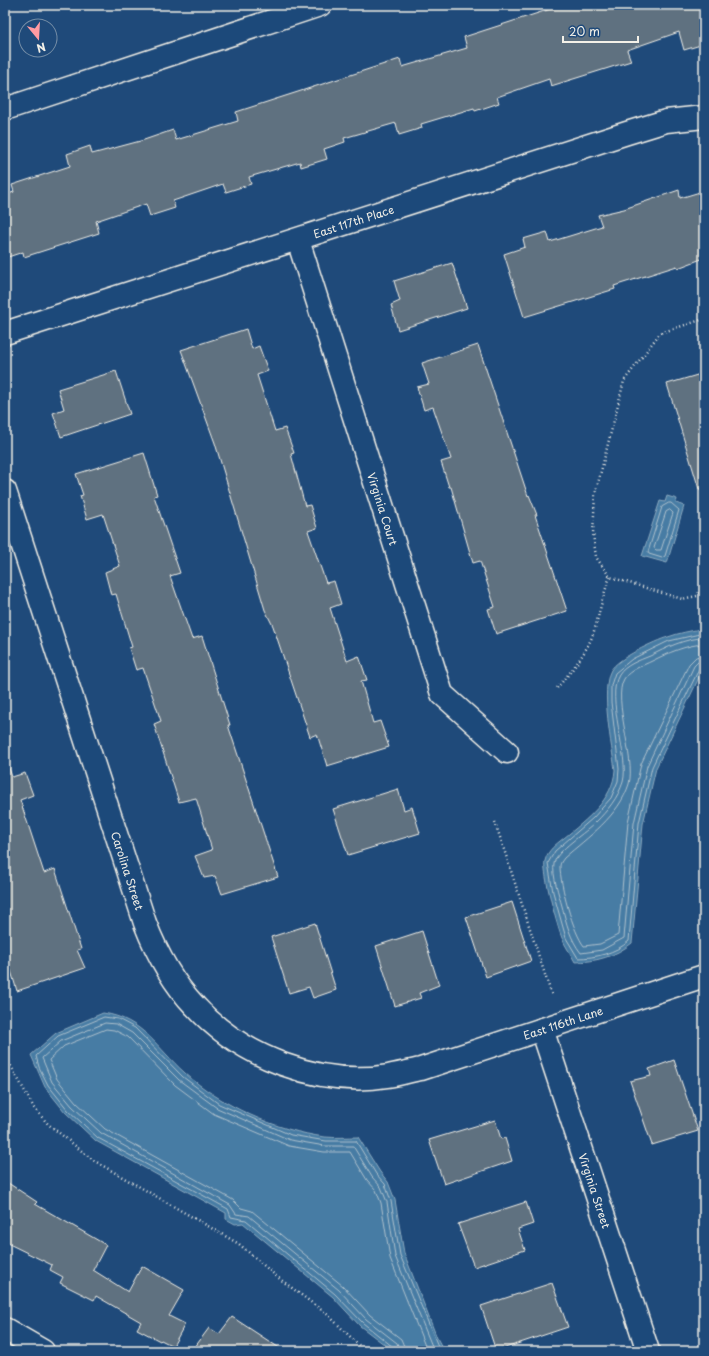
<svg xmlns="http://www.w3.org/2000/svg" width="709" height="1356" font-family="'Playpen Sans',sans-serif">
  <rect width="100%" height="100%" fill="#1f4a7a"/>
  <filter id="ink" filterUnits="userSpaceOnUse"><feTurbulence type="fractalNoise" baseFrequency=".025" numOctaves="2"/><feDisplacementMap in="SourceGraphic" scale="8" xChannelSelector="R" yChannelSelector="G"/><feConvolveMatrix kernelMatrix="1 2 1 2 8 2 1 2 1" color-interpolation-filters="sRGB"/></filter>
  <g filter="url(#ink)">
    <g fill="#477ba4" stroke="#8caabf">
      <path d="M 667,496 L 677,499 L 676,503 L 684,506 L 667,563 L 642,556 L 660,501 L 665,502 Z"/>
      <path d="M 701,629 L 704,630 L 704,667 L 656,768 L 643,824 L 632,943 C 616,956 596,962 575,962 C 571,954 565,946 562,938 C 557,926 542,871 545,861 C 547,851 556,844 564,838 C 586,820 613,800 615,770 C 612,747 600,689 611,670 C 618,658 655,641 668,637 C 679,633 690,631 701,629 Z"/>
      <path d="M 103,1013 C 143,1019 157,1048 185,1073 C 220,1105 277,1131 325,1137 C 335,1138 347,1137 358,1137 L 380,1172 L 388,1182 L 395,1200 L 404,1253 L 437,1338 L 444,1351 L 393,1351 L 360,1326 L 333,1297 L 243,1223 L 235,1224 L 226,1219 L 226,1213 L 96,1141 L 65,1112 L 45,1087 L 31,1055 L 56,1033 Z"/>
    </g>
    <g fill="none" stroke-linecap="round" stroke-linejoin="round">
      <g stroke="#afc2cd" stroke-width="1">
        <path d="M 669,503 L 671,503 L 679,510 L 665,556 L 662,558 L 649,554 L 648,552 L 662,507 Z"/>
        <path d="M 670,510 L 673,513 L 661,550 L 656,550 L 654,548 L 666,512 Z"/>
        <path d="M 704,633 L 669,641 L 632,659 L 615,673 L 611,685 L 611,702 L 619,769 L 618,781 L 611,798 L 593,818 L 555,851 L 548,863 L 553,892 L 566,938 L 578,958 C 595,958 616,953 629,941 L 639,823 L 652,767 L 699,669 L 704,666"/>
        <path d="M 704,638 C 685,638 666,648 650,656 C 640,660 625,665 619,675 C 605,697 630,757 623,782 C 618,798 607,811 596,822 C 587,832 555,851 554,864 C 552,875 559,895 562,906 C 566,922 570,939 581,953 L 602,950 L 624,938 L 634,823 L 647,766 L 694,666 L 698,662 L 704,661"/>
        <path d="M 704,644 C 686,645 668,653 652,661 C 644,665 629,670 624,679 C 612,699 636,759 629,784 C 619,816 588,837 564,858 C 562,861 560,863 560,866 C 560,885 573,932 584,946 L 600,944 L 618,935 L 628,822 L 641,764 L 689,664 L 696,657 L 704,655"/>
        <path d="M 395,1351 L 393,1347 L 363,1323 L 335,1294 L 246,1220 L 231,1217 L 228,1209 L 98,1138 L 68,1110 L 48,1085 L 39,1067 L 36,1056 L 58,1036 L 104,1017 L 118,1019 L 135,1028 L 183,1077 L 219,1104 L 291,1135 L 326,1141 L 356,1141 L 376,1174 L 385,1184 L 391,1201 L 400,1255 L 440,1351"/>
        <path d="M 400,1351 L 397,1343 L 366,1319 L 339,1290 L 249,1216 L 236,1214 L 230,1205 L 101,1133 L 72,1106 L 52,1082 L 42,1058 L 61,1041 L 105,1023 L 116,1024 L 132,1033 L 179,1080 L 217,1108 L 290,1140 L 325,1146 L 353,1146 L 372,1177 L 381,1187 L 387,1202 L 395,1256 L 434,1351"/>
        <path d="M 406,1351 L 401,1339 L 370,1315 L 343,1286 L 252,1211 L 241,1208 L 233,1200 L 105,1129 L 76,1102 L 57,1079 L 49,1060 L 64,1046 L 106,1029 L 114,1030 L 128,1037 L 175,1085 L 214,1114 L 289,1146 L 324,1152 L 350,1152 L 367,1180 L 376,1190 L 381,1203 L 390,1258 L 427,1351"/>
      </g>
    </g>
    <g fill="#5f7180" stroke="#f4f1e8">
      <path d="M 563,5 L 704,5 L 704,44 L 684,50 L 679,32 L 627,50 L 631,61 L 551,86 L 549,79 L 497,97 L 499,103 L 475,111 L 474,108 L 421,124 L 422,128 L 399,135 L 396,123 L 344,138 L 345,142 L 324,149 L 327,159 L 301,167 L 300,162 L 249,177 L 251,184 L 226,192 L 223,184 L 173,201 L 175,208 L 150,216 L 146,204 L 96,221 L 99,233 L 24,257 L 23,252 L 5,258 L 5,195 L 14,192 L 12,185 L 70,166 L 67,154 L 90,146 L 92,154 L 144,140 L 173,130 L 176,140 L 238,121 L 236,112 L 400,59 L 402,67 L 467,48 L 464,37 Z"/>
      <path d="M 679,190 L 680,198 L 700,192 L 704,203 L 704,258 L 678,268 L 677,266 L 614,286 L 615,289 L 524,317 L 504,254 L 525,247 L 523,239 L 547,232 L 550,242 L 602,226 L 598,215 L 624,209 Z"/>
      <path d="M 452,263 L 467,308 L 398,330 L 391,305 L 400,301 L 394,281 Z"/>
      <path d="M 246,329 L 252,349 L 259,346 L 268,371 L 257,375 L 275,431 L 285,428 L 294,453 L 291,454 L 305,506 L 310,505 L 317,528 L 308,531 L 326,583 L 334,581 L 341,604 L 330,608 L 347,661 L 359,656 L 367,680 L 361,681 L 373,723 L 380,721 L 389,747 L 327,766 L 317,734 L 310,737 L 273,626 L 265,610 L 215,443 L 181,350 Z"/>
      <path d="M 478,345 L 528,496 L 529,495 L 537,515 L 535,515 L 567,611 L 496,634 L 488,609 L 495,607 L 480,561 L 473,563 L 451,487 L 449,487 L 441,462 L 451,459 L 433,407 L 424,410 L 417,387 L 429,384 L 422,363 Z"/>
      <path d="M 116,371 L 130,414 L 61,437 L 53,413 L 64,409 L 58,389 Z"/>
      <path d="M 704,373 L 704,489 L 699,489 L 667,384 Z"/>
      <path d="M 144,453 L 157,495 L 154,496 L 180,573 L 170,576 L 192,639 L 202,636 L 230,725 L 228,725 L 278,877 L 222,894 L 215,876 L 204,878 L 195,856 L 212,850 L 196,798 L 179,802 L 154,724 L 161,721 L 143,668 L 136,670 L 129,648 L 132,647 L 116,594 L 111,595 L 105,572 L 120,566 L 103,514 L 87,519 L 80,496 L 83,495 L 76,474 Z"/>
      <path d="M 5,765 L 8,765 L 12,777 L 25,773 L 33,795 L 20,800 L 44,873 L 55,869 L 81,949 L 77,950 L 85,968 L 17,991 L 5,951 Z"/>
      <path d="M 398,789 L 404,810 L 412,807 L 420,833 L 348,855 L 333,809 Z"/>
      <path d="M 512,902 L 531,961 L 486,977 L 466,917 Z"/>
      <path d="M 315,923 L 336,990 L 313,998 L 309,987 L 289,993 L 271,937 Z"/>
      <path d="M 422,931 L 439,985 L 419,993 L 421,998 L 395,1006 L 376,946 Z"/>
      <path d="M 674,1060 L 698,1131 L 652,1145 L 630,1081 L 651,1076 L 649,1069 Z"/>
      <path d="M 495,1120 L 501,1139 L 505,1138 L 512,1161 L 444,1184 L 429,1140 Z"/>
      <path d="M 5,1181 L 37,1202 L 35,1204 L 106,1245 L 93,1270 L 128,1292 L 142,1266 L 184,1290 L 169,1316 L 185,1324 L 173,1346 L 161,1340 L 160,1341 L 137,1329 L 141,1322 L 96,1296 L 94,1300 L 60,1283 L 63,1277 L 50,1270 L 52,1265 L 5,1242 Z"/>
      <path d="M 526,1202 L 533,1224 L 518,1229 L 525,1250 L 474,1267 L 458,1224 Z"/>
      <path d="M 552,1283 L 568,1327 L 496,1351 L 481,1306 Z"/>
      <path d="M 232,1317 L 284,1351 L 192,1351 L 209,1328 L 219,1334 Z"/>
    </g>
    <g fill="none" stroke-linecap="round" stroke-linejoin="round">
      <defs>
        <g id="minor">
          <path d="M 5,109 L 320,5"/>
          <path id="s1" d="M 298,240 L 442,694 L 507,752"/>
          <path id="s2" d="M 5,333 L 627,133 L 666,121 L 704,117"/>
          <path id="s3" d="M 5,491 L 145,923 C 157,954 172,982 195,1006 C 241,1057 319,1087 388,1076 C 399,1074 410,1071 421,1069 L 704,976"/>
          <path id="s4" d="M 542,1029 L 648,1351"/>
          <path d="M 5,1329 L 43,1351"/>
        </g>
      </defs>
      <use href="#minor" stroke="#f4f1e8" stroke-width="25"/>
      <g stroke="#f4f1e8" stroke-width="2.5" stroke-dasharray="1 3" stroke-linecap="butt">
        <path d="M 704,319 L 660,333 L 624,381 L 595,495 L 593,534 L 596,557 L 610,577 L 682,599 L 697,596 L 704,583"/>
        <path d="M 557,688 C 570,673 584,656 592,637 C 599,617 602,597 610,577"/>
        <path d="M 495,822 L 552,996"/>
        <path d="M 5,1055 L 34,1108 L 48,1124 L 93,1160 L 239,1244 L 276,1276 L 328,1315 L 365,1351"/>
      </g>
      <use href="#minor" stroke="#1f4a7a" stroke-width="22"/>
    </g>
  </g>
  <g text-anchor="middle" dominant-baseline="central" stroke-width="3" stroke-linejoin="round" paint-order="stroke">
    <g font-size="11" fill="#f4f1e8" stroke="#1f4a7a">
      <text stroke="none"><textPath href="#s2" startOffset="366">East 117th Place</textPath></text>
      <text stroke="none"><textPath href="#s1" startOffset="282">Virginia Court</textPath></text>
      <text stroke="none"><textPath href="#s3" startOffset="399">Carolina Street</textPath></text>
      <text stroke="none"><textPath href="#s3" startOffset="948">East 116th Lane</textPath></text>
      <text stroke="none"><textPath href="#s4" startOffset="170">Virginia Street</textPath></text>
    </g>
  </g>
  <rect width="709" height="1356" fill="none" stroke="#1f4a7a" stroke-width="20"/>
  <rect x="10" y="10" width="689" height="1336" fill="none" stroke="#f4f1e8" stroke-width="1.5" filter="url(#ink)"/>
  <g transform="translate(38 38) rotate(162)"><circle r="19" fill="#1f4a7a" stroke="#748da6"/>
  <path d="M0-3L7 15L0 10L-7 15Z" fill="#ff9aa2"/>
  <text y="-6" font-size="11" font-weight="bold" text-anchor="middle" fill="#f4f1e8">N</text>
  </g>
  <path d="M563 36v6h75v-6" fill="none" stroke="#f4f1e8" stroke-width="2"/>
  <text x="569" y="36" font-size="12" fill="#f4f1e8" stroke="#1f4a7a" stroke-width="3" paint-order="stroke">20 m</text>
</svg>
